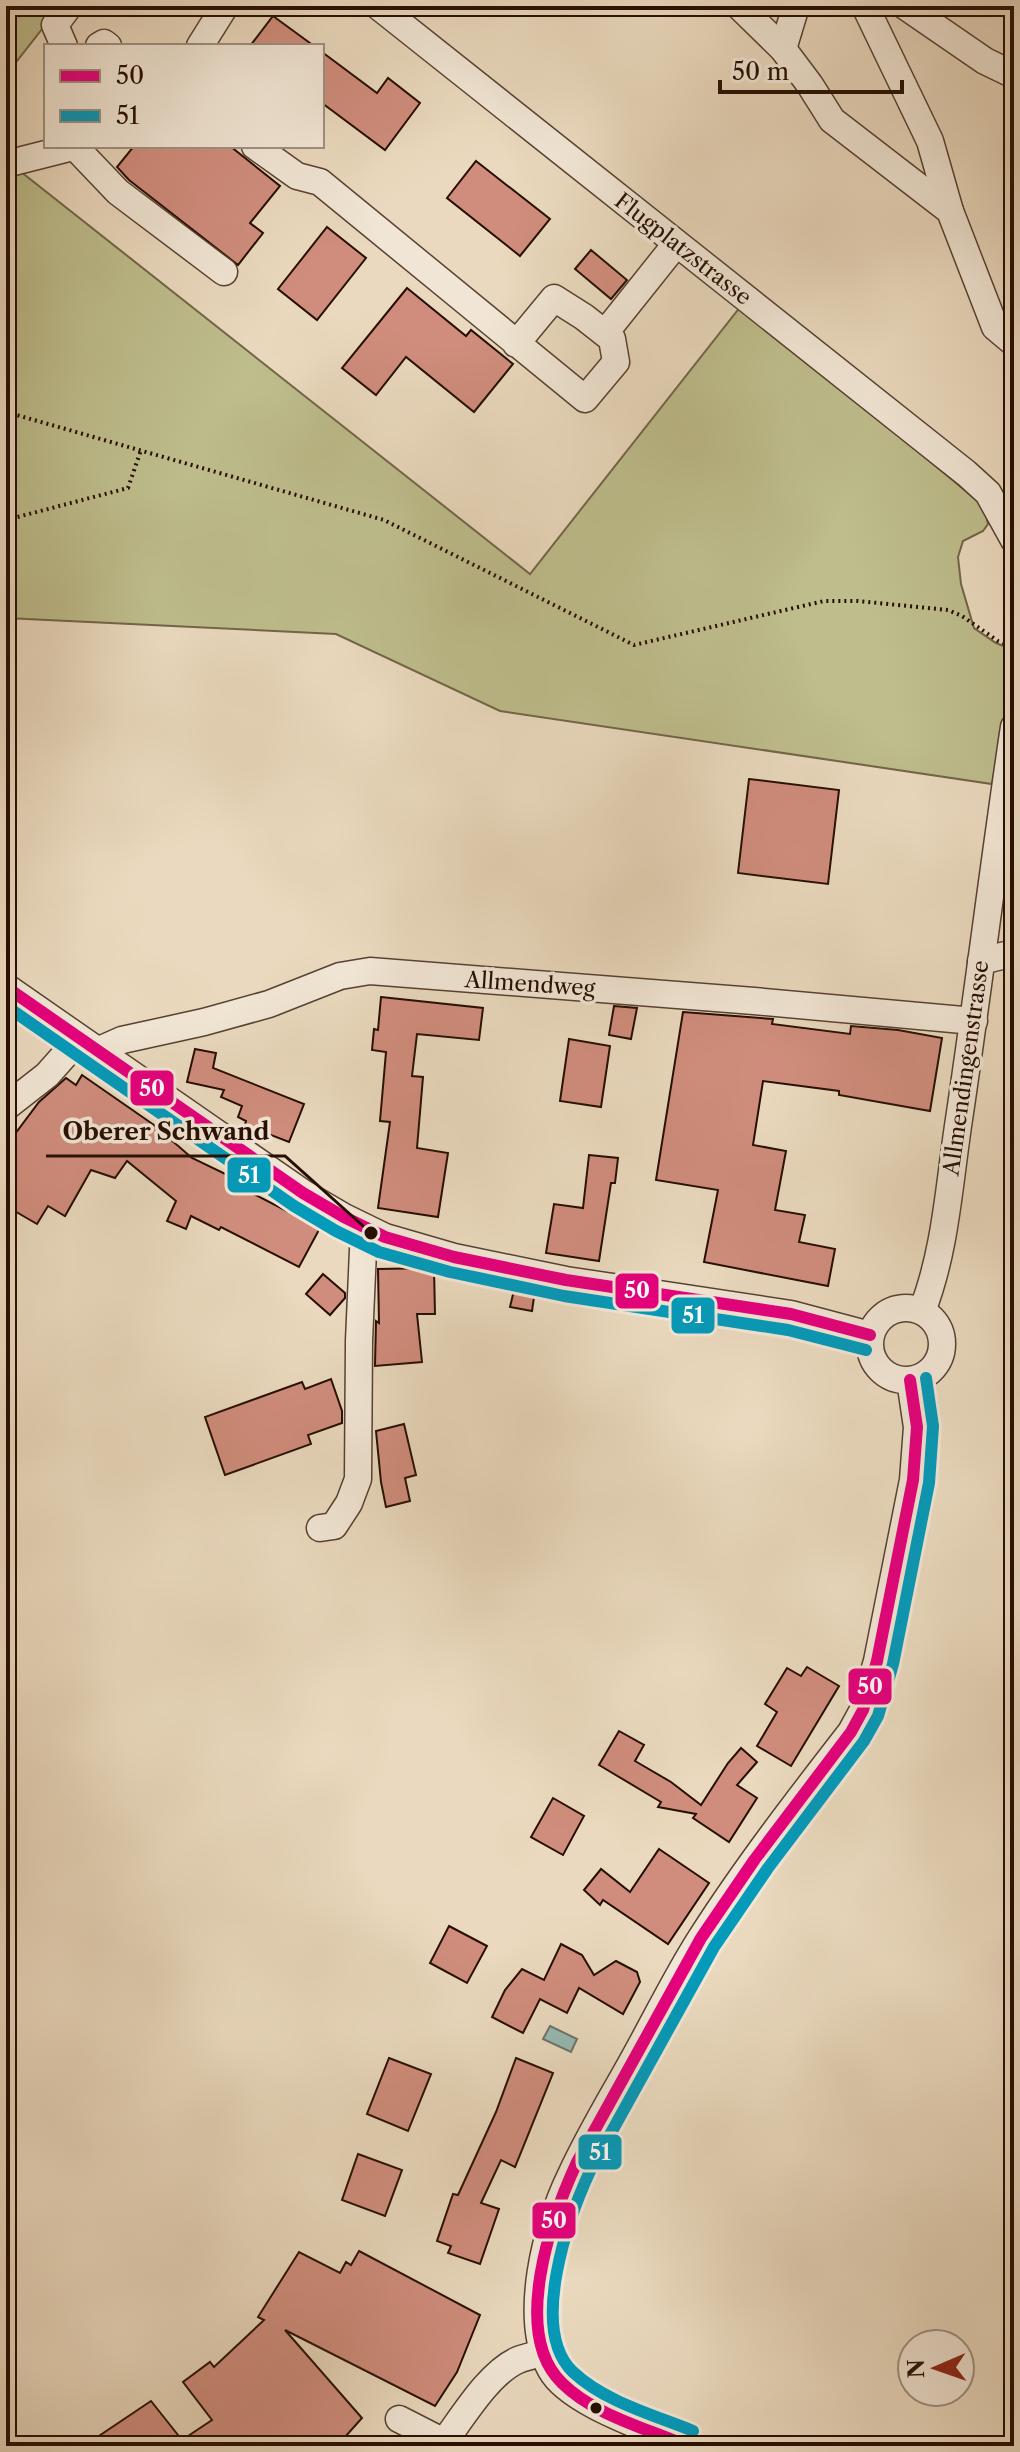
<svg xmlns="http://www.w3.org/2000/svg" width="1020" height="2452" font-family="'Libre Caslon Text',serif">
  <rect width="100%" height="100%" fill="#ead9be"/>
  <filter id="stains"><feTurbulence type="fractalNoise" baseFrequency=".0025" numOctaves="4"/><feColorMatrix values="0 0 0 0 .2 0 0 0 0 .09 0 0 0 0 .02 0 0 0 .5 -.17"/></filter>
  <radialGradient id="worn" r=".72"><stop offset=".6" stop-color="#630" stop-opacity="0"/><stop offset="1" stop-color="#630" stop-opacity=".3"/></radialGradient>
  <g fill="#bebd8c" stroke="#726648" stroke-width="2">
    <path d="M 6,6 L 60,6 L 6,75 Z"/>
    <path d="M 6,160 L 530,574 L 741,306 L 984,506 L 988,524 L 983,531 L 963,541 L 958,557 L 961,584 L 974,628 L 996,643 L 1014,650 L 1014,665 L 992,784 L 500,711 L 336,634 L 6,618 Z"/>
  </g>
  <path fill="#98bab5" stroke="#6b756e" stroke-width="2" d="M 550,2026 L 577,2039 L 571,2052 L 543,2039 Z"/>
  <g fill="#d08d7d" stroke="#270e03" stroke-width="2">
    <path d="M 273,16 L 314,46 L 250,46 Z"/>
    <path d="M 322,52 L 377,93 L 388,78 L 420,103 L 385,150 L 322,103 Z"/>
    <path d="M 134,146 L 230,146 L 280,186 L 250,223 L 263,233 L 238,265 L 129,180 L 117,167 Z"/>
    <path d="M 476,161 L 550,219 L 520,256 L 447,198 Z"/>
    <path d="M 327,227 L 366,258 L 317,320 L 278,289 Z"/>
    <path d="M 591,250 L 627,280 L 611,299 L 575,269 Z"/>
    <path d="M 407,288 L 466,336 L 471,330 L 513,364 L 474,412 L 406,357 L 376,395 L 342,368 Z"/>
    <path d="M 749,779 L 839,790 L 828,884 L 738,873 Z"/>
    <path d="M 381,997 L 483,1008 L 479,1040 L 417,1034 L 412,1076 L 423,1077 L 417,1148 L 448,1153 L 438,1217 L 378,1208 L 390,1122 L 380,1121 L 386,1052 L 372,1050 L 374,1029 L 378,1030 Z"/>
    <path d="M 614,1006 L 637,1008 L 631,1039 L 609,1035 Z"/>
    <path d="M 683,1012 L 773,1019 L 772,1024 L 850,1034 L 851,1026 L 898,1030 L 942,1038 L 930,1111 L 839,1095 L 839,1091 L 763,1081 L 753,1145 L 786,1151 L 775,1210 L 805,1215 L 799,1242 L 835,1249 L 828,1286 L 704,1262 L 718,1190 L 656,1180 Z"/>
    <path d="M 569,1039 L 610,1046 L 601,1107 L 560,1101 Z"/>
    <path d="M 195,1049 L 216,1053 L 213,1068 L 304,1104 L 289,1142 L 245,1125 L 246,1121 L 238,1117 L 242,1106 L 221,1097 L 224,1090 L 187,1082 Z"/>
    <path d="M 82,1075 L 154,1125 L 192,1158 L 242,1182 L 240,1187 L 320,1228 L 299,1267 L 221,1227 L 219,1230 L 191,1216 L 186,1229 L 167,1221 L 176,1201 L 127,1161 L 115,1178 L 91,1170 L 65,1216 L 48,1206 L 37,1224 L 6,1206 L 6,1146 L 39,1102 L 66,1078 L 76,1085 Z"/>
    <path d="M 589,1155 L 618,1158 L 615,1183 L 611,1183 L 599,1261 L 546,1253 L 554,1204 L 583,1208 Z"/>
    <path d="M 434,1268 L 435,1314 L 417,1314 L 422,1362 L 375,1366 L 376,1321 L 379,1323 L 378,1269 Z"/>
    <path d="M 323,1274 L 345,1293 L 345,1298 L 330,1315 L 306,1294 Z"/>
    <path d="M 515,1286 L 535,1290 L 532,1311 L 510,1307 Z"/>
    <path d="M 331,1379 L 342,1411 L 342,1423 L 308,1435 L 311,1444 L 225,1475 L 205,1417 L 302,1382 L 305,1389 Z"/>
    <path d="M 404,1424 L 416,1475 L 405,1478 L 410,1501 L 386,1507 L 381,1482 L 376,1431 Z"/>
    <path d="M 807,1667 L 839,1686 L 791,1766 L 757,1746 L 777,1712 L 765,1704 L 787,1668 L 801,1676 Z"/>
    <path d="M 619,1731 L 644,1745 L 635,1761 L 671,1782 L 701,1805 L 728,1763 L 741,1748 L 757,1762 L 737,1785 L 757,1798 L 729,1842 L 693,1818 L 696,1814 L 658,1807 L 661,1802 L 599,1765 Z"/>
    <path d="M 553,1798 L 584,1816 L 563,1855 L 531,1837 Z"/>
    <path d="M 659,1849 L 709,1883 L 668,1944 L 603,1900 L 600,1905 L 584,1890 L 601,1869 L 630,1892 Z"/>
    <path d="M 449,1926 L 487,1946 L 467,1983 L 430,1963 Z"/>
    <path d="M 561,1944 L 582,1955 L 594,1975 L 616,1961 L 637,1972 L 640,1982 L 623,2014 L 579,1988 L 567,2013 L 540,1999 L 523,2033 L 492,2017 L 505,1990 L 522,1969 L 544,1980 Z"/>
    <path d="M 389,2058 L 431,2074 L 408,2131 L 367,2114 Z"/>
    <path d="M 516,2058 L 553,2073 L 515,2167 L 501,2160 L 481,2203 L 499,2209 L 480,2264 L 448,2253 L 451,2246 L 437,2241 L 453,2194 L 458,2195 L 496,2112 Z"/>
    <path d="M 358,2154 L 402,2170 L 385,2216 L 342,2200 Z"/>
    <path d="M 359,2251 L 480,2315 L 457,2372 L 435,2406 L 285,2330 L 362,2418 L 337,2446 L 84,2446 L 151,2401 L 182,2440 L 212,2420 L 183,2382 L 210,2362 L 214,2367 L 264,2320 L 258,2317 L 299,2252 L 340,2273 L 346,2262 L 351,2265 Z"/>
  </g>
  <g fill="none" stroke-linecap="round" stroke-linejoin="round">
    <defs>
      <g id="minor">
        <path d="M 378,6 L 966,473 L 988,493 L 1014,540"/>
        <path d="M 739,6 L 783,49 L 810,85 L 832,120 L 950,211 L 995,327 L 1014,343"/>
        <path d="M 865,6 L 930,141 L 950,211"/>
        <path d="M 905,6 L 985,61 L 1014,75"/>
        <path d="M 64,46 L 55,25 L 69,6"/>
        <path d="M 99,46 L 104,43 L 108,46"/>
        <path d="M 200,46 L 225,6"/>
        <path d="M 783,49 L 796,6"/>
        <path d="M 255,146 L 297,176 L 320,182 L 585,399 L 616,362 L 612,339 L 584,317 L 554,298 L 516,344"/>
        <path d="M 75,147 L 118,192 L 224,272"/>
        <path d="M 10,163 L 77,146"/>
        <path d="M 605,333 L 676,244"/>
        <path d="M 981,961 L 1014,953"/>
        <path d="M 6,987 L 303,1193 L 344,1217 L 385,1237 L 454,1257 L 566,1280 L 791,1314 L 870,1335"/>
        <path d="M 97,1051 L 122,1040 L 204,1022 L 269,1004 L 340,976 L 370,971 L 754,1001 L 974,1021"/>
        <path d="M 6,1107 L 47,1075 L 79,1039"/>
        <circle cx="906" cy="1344" r="36"/>
        <path d="M 922,1311 C 945,1253 949,1187 958,1126 C 978,993 994,860 1014,727"/>
        <path d="M 320,1528 L 334,1526 L 349,1503 L 358,1479 L 359,1341 L 364,1228"/>
        <path d="M 399,2419 L 444,2442"/>
        <path d="M 441,2446 C 461,2420 488,2373 518,2360 C 526,2357 535,2355 543,2353"/>
        <path d="M 687,2446 C 650,2429 570,2404 551,2370 C 522,2319 546,2226 570,2177 C 588,2137 612,2098 633,2060 C 656,2019 676,1977 701,1938 C 747,1866 799,1799 851,1732 L 863,1710 L 877,1661 L 913,1480 L 917,1427 L 910,1380"/>
      </g>
    </defs>
    <use href="#minor" stroke="#584132" stroke-width="29"/>
    <g stroke="#270e03" stroke-width="4" stroke-dasharray="2 4" stroke-linecap="butt">
      <path d="M 6,412 L 384,520 L 634,645 L 824,601 L 858,601 L 948,610 L 962,616 L 998,641 L 1014,647"/>
      <path d="M 6,520 L 128,488 L 141,450"/>
    </g>
    <use href="#minor" stroke="#f1e6d5" stroke-width="26"/>
    <defs>
      <g id="bus-1">
        <path d="M 6,987 L 303,1193 L 344,1217 L 385,1237 L 454,1257 L 566,1280 L 791,1314 L 870,1335"/>
        <path d="M 687,2446 C 646,2428 594,2415 562,2383 C 510,2333 552,2216 577,2162 L 701,1938 L 755,1859 L 851,1732 L 863,1710 L 877,1661 L 913,1480 L 917,1427 L 910,1380"/>
      </g>
      <g id="bus-2">
        <path d="M 6,1006 L 294,1206 L 336,1231 L 379,1252 L 450,1272 L 564,1296 L 788,1330 L 866,1350"/>
        <path d="M 693,2431 C 654,2415 605,2402 573,2372 C 528,2329 569,2216 591,2169 L 714,1947 L 768,1868 L 864,1741 L 878,1716 L 893,1664 L 929,1483 L 933,1426 L 926,1378"/>
      </g>
    </defs>
    <use href="#bus-1" stroke="#f1e6d5" stroke-width="18"/>
    <use href="#bus-2" stroke="#f1e6d5" stroke-width="18"/>
    <use href="#bus-1" stroke="#e5007d" stroke-width="12"/>
    <use href="#bus-2" stroke="#049aba" stroke-width="12"/>
  </g>
  <circle fill="#270e03" stroke="#f1e6d5" stroke-width="3" cx="596" cy="2408" r="7"/>
  <g text-anchor="middle" dominant-baseline="central" stroke-width="7" stroke-linejoin="round" paint-order="stroke">
    <g font-size="22" fill="#270e03" stroke="#f1e6d5">
      <text transform="translate(683 249) rotate(38)">Flugplatzstrasse</text>
      <text transform="translate(530 984) rotate(4)">Allmendweg</text>
      <text transform="translate(966 1068) rotate(-82)">Allmendingenstrasse</text>
    </g>
  </g>
  <path fill="none" stroke="#270e03" stroke-width="3" d="M371 1233L285 1156H46"/>
  <circle fill="#270e03" stroke="#f1e6d5" stroke-width="3" cx="371" cy="1233" r="8"/>
  <g font-size="24" text-anchor="middle" font-weight="bold" fill="#270e03" stroke="#f1e6d5" stroke-width="7" stroke-linejoin="round" paint-order="stroke">
    <text x="166" y="1140">Oberer Schwand</text>
  </g>
  <g stroke="#f1e6d5" stroke-width="3">
    <rect x="129" y="1069" width="46" height="38" rx="8" fill="#e5007d"/>
    <rect x="226" y="1156" width="46" height="38" rx="8" fill="#049aba"/>
    <rect x="614" y="1272" width="46" height="38" rx="8" fill="#e5007d"/>
    <rect x="670" y="1296" width="46" height="39" rx="8" fill="#049aba"/>
    <rect x="847" y="1667" width="46" height="39" rx="8" fill="#e5007d"/>
    <rect x="577" y="2133" width="46" height="38" rx="8" fill="#049aba"/>
    <rect x="531" y="2201" width="46" height="39" rx="8" fill="#e5007d"/>
  </g>
  <g font-size="22" text-anchor="middle" font-weight="bold" fill="#fff">
    <text x="152" y="1096">50</text>
    <text x="249" y="1183">51</text>
    <text x="637" y="1298">50</text>
    <text x="693" y="1323">51</text>
    <text x="870" y="1694">50</text>
    <text x="600" y="2160">51</text>
    <text x="554" y="2228">50</text>
  </g>
  <rect width="1020" height="2452" fill="none" stroke="#ead9be" stroke-width="32"/>
  <rect x="8" y="8" width="1004" height="2436" fill="none" stroke="#270e03" stroke-width="4"/>
  <rect x="16" y="16" width="988" height="2420" fill="none" stroke="#270e03" stroke-width="2"/>
  <rect x="44" y="44" width="280" height="104" fill="#f1e6d5" stroke="#a09081" stroke-width="2"/>
  <rect x="60" y="70" width="40" height="12" fill="#e5007d" stroke="#a09081" stroke-width="2"/>
  <text x="116" y="84" font-size="24" fill="#270e03">50</text>
  <rect x="60" y="110" width="40" height="12" fill="#049aba" stroke="#a09081" stroke-width="2"/>
  <text x="116" y="124" font-size="24" fill="#270e03">51</text>
  <g transform="translate(936 2368) rotate(268)"><circle r="38" fill="#f1e6d5" stroke="#a09081" stroke-width="2"/>
  <path d="M0-6L14 30L0 20L-14 30Z" fill="#8f2418"/>
  <text y="-12" font-size="22" font-weight="bold" text-anchor="middle" fill="#270e03">N</text>
  </g>
  <path d="M720 80v12h182v-12" fill="none" stroke="#270e03" stroke-width="4"/>
  <text x="732" y="80" font-size="24" fill="#270e03" stroke="#f1e6d5" stroke-width="6" paint-order="stroke">50 m</text>
  <rect width="100%" height="100%" filter="url(#stains)"/>
  <rect width="100%" height="100%" fill="url(#worn)"/>
</svg>
